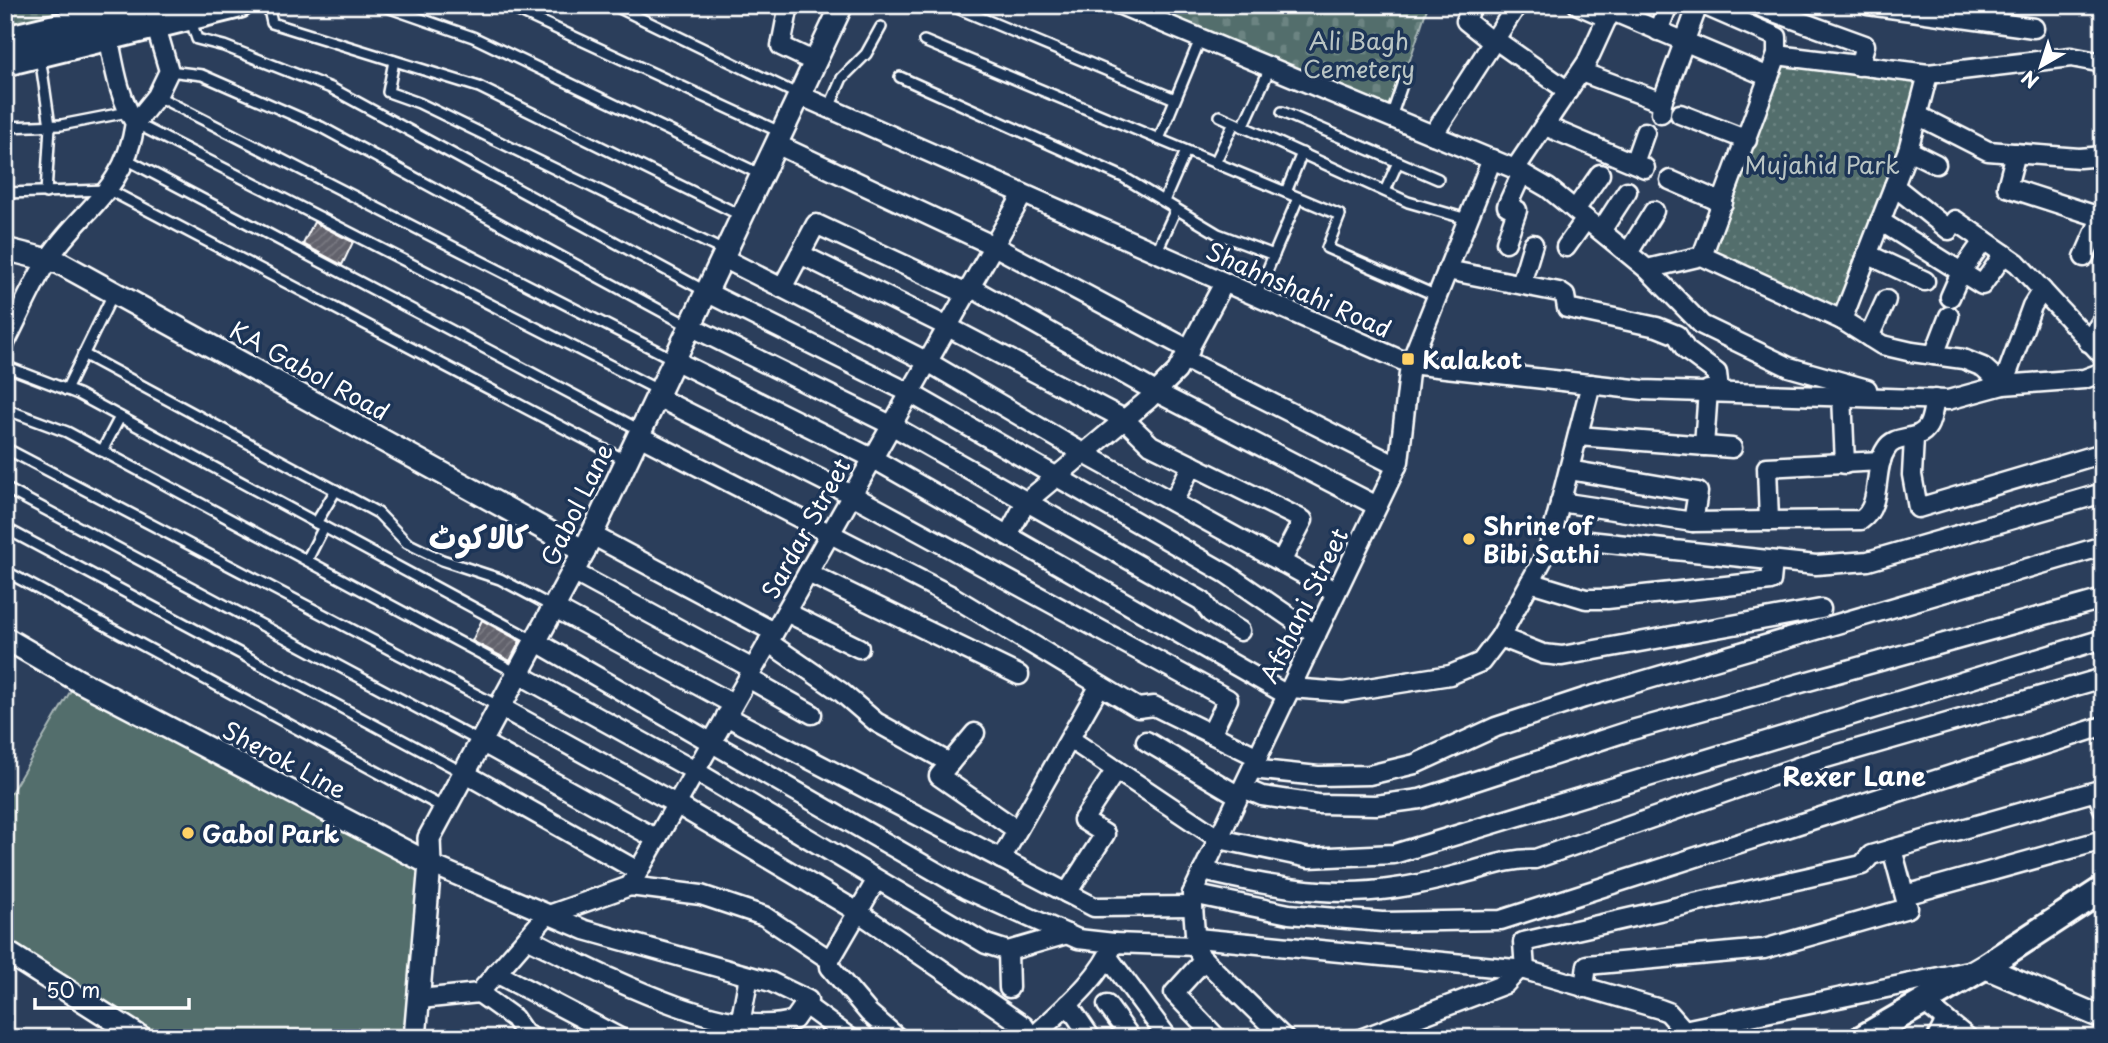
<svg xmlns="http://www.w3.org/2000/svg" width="2108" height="1043" font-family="'Playpen Sans','Playpen Sans Arabic',sans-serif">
  <defs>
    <pattern id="cemetery-stones" width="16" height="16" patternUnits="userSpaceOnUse" patternTransform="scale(1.75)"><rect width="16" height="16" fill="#526e6c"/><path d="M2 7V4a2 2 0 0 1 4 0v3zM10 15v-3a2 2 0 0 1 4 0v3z" fill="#6c8482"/></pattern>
    <pattern id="park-dots" width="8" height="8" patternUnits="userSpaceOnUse" patternTransform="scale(1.75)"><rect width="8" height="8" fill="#526e6c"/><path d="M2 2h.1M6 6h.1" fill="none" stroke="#6c8482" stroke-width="1.8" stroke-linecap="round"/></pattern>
    <pattern id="building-hatch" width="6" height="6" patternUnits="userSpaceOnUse" patternTransform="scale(1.75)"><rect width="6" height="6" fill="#62626c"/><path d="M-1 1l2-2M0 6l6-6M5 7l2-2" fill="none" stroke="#7a7a82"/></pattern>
  </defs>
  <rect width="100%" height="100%" fill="#2b3e5b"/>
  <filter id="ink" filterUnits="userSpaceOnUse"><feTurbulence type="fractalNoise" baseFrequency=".0143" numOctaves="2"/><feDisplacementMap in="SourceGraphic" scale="14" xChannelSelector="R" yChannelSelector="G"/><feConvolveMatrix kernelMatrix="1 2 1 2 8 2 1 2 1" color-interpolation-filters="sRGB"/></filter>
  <g filter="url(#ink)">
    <g fill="url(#cemetery-stones)" stroke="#a8b6b6" stroke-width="2">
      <path d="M 5,5 L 101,5 L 5,28 Z"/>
      <path d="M 1102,5 L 1428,5 L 1391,117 Z"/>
    </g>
    <path fill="url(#park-dots)" stroke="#a8b6b6" stroke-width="2" d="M 1777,55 L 1928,74 L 1842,320 L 1702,256 Z"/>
    <path fill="#526e6c" stroke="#a8b6b6" stroke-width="2" d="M 77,680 L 430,864 L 412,1038 L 142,1038 L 5,951 L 5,803 Z"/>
    <g fill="url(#building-hatch)" stroke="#fff" stroke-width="2">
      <path d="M 314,222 L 353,242 L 342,265 L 303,244 Z"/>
      <path d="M 482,620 L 520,641 L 510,661 L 472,641 Z"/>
    </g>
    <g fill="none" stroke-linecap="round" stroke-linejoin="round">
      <defs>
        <g id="service">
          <path d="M 268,5 L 272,23 L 479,87 L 742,216"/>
          <path d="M 381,5 L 473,37 L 762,175"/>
          <path d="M 505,5 L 780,132"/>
          <path d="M 613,5 L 799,95"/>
          <path d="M 950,5 L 1175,99"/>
          <path d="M 191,21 L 197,39 L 224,46 L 331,88 L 705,291"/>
          <path d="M 924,41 L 1340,215 L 1327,248 L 1437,296"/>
          <path d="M 40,56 L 50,126 L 46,193"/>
          <path d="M 394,61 L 388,92 L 419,103 L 724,251"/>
          <path d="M 169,71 L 202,75 L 321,127 L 689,326"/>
          <path d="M 900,77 L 1123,177 L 1218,234 L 1274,255"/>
          <path d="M 157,96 L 673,359"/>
          <path d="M 829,108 L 842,78 L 866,54 L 881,27"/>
          <path d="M 1282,112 L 1438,179"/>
          <path d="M 1220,116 L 1408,202 L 1467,219"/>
          <path d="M 1391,117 L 1404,79"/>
          <path d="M 135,123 L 658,390"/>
          <path d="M 5,127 L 61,125 L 128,112"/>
          <path d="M 1243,127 L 1271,66"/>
          <path d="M 1159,139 L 1201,37"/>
          <path d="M 126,159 L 640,430"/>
          <path d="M 1215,163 L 1234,123"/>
          <path d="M 1385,191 L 1398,162"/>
          <path d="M 1286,192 L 1302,153"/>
          <path d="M 5,193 L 109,190 L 625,460"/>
          <path d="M 1164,201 L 1186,151"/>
          <path d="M 1156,253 L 1176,209"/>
          <path d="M 1256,297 L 1298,198"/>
          <path d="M 83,354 L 378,513 L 407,543 L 442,560 L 500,579 L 553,607"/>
          <path d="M 5,366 L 78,394 L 535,641"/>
          <path d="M 66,390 L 113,294"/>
          <path d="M 5,409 L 67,432 L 517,673"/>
          <path d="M 5,448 L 498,706"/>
          <path d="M 102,451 L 120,417"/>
          <path d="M 5,488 L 481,742"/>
          <path d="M 316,523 L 336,490"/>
          <path d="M 5,528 L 464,773"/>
          <path d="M 307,560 L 324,527"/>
          <path d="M 5,571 L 444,808"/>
        </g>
        <g id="minor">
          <path d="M 789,5 L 781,46 L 815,62"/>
          <path d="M 1120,5 L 1515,169 L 1548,188 L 1647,269 L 1702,256 L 1842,320 L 1882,345 L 1912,352 L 1963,359 L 1983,367 L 2003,385 L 2032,306 L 2042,290"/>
          <path d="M 1472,5 L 1466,21 L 1491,41"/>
          <path d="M 1578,5 L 1608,18"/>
          <path d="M 1703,5 L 1777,37 L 1777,55"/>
          <path d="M 1868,5 L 2034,28"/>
          <path d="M 1763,8 L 1865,45 L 1859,66"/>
          <path d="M 1612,11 L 1769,77"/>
          <path d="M 1658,31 L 1668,5"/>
          <path d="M 1493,38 L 1568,91"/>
          <path d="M 1581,72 L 1662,102"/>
          <path d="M 799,95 L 1410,364 L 1643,390 L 1948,400 L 2003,385 L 2084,379 L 2103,372"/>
          <path d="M 1661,113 L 1662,102 L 1698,5"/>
          <path d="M 1680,114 L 1747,140"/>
          <path d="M 1917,115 L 1988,151 L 2079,158 L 2103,156"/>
          <path d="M 135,123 L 157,96 L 169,71 L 156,27"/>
          <path d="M 1545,126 L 1645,168"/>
          <path d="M 1433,135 L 1517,5"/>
          <path d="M 776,144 L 994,246 L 1190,350"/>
          <path d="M 1908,150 L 1936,164"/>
          <path d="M 2016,153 L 2007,187 L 2103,218"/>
          <path d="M 1634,163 L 1645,132"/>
          <path d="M 1515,169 L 1587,62 L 1613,5"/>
          <path d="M 1670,180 L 1723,203"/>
          <path d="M 1894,186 L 1949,230 L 1955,220 L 2017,263 L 2103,356"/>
          <path d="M 1575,210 L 1600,174"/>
          <path d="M 1880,221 L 1982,285 L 2004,254"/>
          <path d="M 1601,231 L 1627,191"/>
          <path d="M 1506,242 L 1517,210 L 1507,206 L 1522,173"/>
          <path d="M 1566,247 L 1586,219"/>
          <path d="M 1628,253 L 1654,211"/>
          <path d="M 800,254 L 948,327 L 1124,419 L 1151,445 L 1303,520 L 1281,562"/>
          <path d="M 1867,254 L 1925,281"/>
          <path d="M 1702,256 L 1777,55 L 1928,74 L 2071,57 L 2103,63"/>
          <path d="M 2084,257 L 2101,218"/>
          <path d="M 723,258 L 928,362 L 1083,453 L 1336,592"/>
          <path d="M 1647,269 L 1702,325 L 1789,367 L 1867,389"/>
          <path d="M 1447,270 L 1559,292 L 1565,296 L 1567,308 L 1657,327 L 1677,335 L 1686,350 L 1717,373 L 1719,391"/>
          <path d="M 1521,284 L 1533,244"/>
          <path d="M 970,287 L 1156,392 L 1377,506"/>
          <path d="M 782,288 L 816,224 L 967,294"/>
          <path d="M 706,292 L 910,393 L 1227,574 L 1316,635"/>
          <path d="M 1950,297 L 1961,272 L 1984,240"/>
          <path d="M 1842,320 L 1908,150 L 1928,74"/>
          <path d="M 690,326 L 891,425 L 1202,601 L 1211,613 L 1240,631"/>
          <path d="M 1869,337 L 1886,300"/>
          <path d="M 2088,342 L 2103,319"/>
          <path d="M 5,343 C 19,316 31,287 47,261 C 80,209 125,193 135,123 C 116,92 114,61 106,26"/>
          <path d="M 1934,355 L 1949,316"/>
          <path d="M 1184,359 L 1397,466"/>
          <path d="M 674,360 L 872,458 L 1287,695"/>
          <path d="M 1842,395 L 1845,464"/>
          <path d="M 657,397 L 852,495 L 1228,699 L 1211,734"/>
          <path d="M 639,436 L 950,595 L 1138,708 L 1154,706 L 1258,757"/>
          <path d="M 1578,436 L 1732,448"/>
          <path d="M 1914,438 L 1912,475 L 1918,508 L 2103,453"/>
          <path d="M 1704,446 L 1708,390"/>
          <path d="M 1569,470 L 1698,492 L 1693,522"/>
          <path d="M 1173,502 L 1192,465"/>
          <path d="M 1560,502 L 1693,522 L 1861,520 C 1883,505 1872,470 1886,449 C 1895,433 1918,443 1928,426 C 1932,419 1933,408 1935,399"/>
          <path d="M 1769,521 L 1767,467 L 1881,461"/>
          <path d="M 592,535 L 774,632"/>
          <path d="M 1008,535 L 1026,502 L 1149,399 L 1177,371 L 1224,283"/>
          <path d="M 1551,537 L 1816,565 L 1868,561 L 2103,493"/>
          <path d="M 573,572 L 753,669"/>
          <path d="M 808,573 L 1019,675"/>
          <path d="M 1530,582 L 1586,599 L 1607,599 L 1771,581 L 1773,561"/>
          <path d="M 553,607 L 733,704"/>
          <path d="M 786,612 L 859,648"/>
          <path d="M 1500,637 L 1543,654 L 1562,656 L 1821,609"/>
          <path d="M 535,641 L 966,889 L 1078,939 L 1114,943"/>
          <path d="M 768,642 L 841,692 L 876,722 L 950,763"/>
          <path d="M 517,673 L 695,771 L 986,944 L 1008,951 L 1067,934"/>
          <path d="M 748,678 L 812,714"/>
          <path d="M 1291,688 L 1343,692 L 1450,675 L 1481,662 L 1500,637 L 1548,550 L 1591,384"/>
          <path d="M 500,707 L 676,804 L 858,912 L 1024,1026 L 1032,1038"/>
          <path d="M 726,716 L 1094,907 L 1193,906"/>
          <path d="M 975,733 L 939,776 L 1017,830"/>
          <path d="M 1070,739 L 1219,839 L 1309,858 L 1394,854 L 2103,639"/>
          <path d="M 1146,741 L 1239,796"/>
          <path d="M 481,742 L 657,839"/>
          <path d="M 1252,769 L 1318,776 L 1369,775 L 1415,764 L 1496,727 L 1584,698 L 2103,546"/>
          <path d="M 464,773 L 638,871"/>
          <path d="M 1243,788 L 1262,796 L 1317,804 L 1376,805 L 1420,799 L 1632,730 L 2103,599"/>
          <path d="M 1001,859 L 1099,687"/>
          <path d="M 430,864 L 585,930 L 771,982 L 808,1000 L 794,1020 C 726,1043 590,968 527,938"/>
          <path d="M 1203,871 C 1263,885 1328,898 1389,889 C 1412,886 1435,881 1457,875 C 1484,869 1507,858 1535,859 L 1812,762 L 2103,678"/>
          <path d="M 876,881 L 830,960 L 830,967 L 869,1013 L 898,1038"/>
          <path d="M 630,886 L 1023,194"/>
          <path d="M 1067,893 L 1105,834 L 1083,820 L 1116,770"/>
          <path d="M 1192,894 L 1289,914 L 1382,922 L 1501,920 L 2103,726"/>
          <path d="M 1905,895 L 2103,840"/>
          <path d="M 1197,938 L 1525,970 L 1660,1009 L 1668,1012 L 1684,1030 L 1968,971"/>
          <path d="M 1008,951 L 1009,988"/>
          <path d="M 1108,957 L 1168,1038"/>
          <path d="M 1204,960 L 1174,993 L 1217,1038"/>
          <path d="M 1525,970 L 1523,942 L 1862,865 L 1871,855 L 2096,791 L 2103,808"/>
          <path d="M 496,973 L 620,1038"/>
          <path d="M 1584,988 L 1587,965 L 1764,949 L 1908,908 L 1892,849"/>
          <path d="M 479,993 L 514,1018 L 525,1034 L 533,1038"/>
          <path d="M 420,999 L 479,993 L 546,916 L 630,886 L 701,895 L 764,916 L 830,960"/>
          <path d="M 1924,1002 L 1968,1038"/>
          <path d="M 1068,1004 L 1091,1038"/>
          <path d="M 805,1005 L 850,1038"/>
          <path d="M 1107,1005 L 1131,1038"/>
          <path d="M 740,1024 L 749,976"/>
          <path d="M 1032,1038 C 1062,1009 1098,982 1114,943 L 1196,946"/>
          <path d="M 1284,1038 L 1201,957 L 1196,946 L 1192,894 L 1399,461 L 1410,364 L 1492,159"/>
          <path d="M 1363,1038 L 1505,984 L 1519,969"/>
          <path d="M 1937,1038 L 1946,1020"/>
        </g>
        <g id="tertiary">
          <path d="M 5,249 L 60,263 L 584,551"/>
          <path d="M 5,638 L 77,680 L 430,864"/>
          <path d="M 5,951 L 142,1038"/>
          <path d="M 1984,967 L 2103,1018"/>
          <path d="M 415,1038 L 430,864 L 429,838 L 584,551 L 842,5"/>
        </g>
        <g id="secondary">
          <path d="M 5,39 L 147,5"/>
          <path d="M 5,63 L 240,5"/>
          <path d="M 1862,1038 L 1984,967 L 2103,889"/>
        </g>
      </defs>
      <use href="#service" stroke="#fff" stroke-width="14"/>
      <use href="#minor" stroke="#fff" stroke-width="23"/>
      <use href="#tertiary" stroke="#fff" stroke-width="26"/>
      <use href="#secondary" stroke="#fff" stroke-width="30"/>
      <use href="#service" stroke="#1d3557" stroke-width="9"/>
      <use href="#minor" stroke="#1d3557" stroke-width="18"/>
      <use href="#tertiary" stroke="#1d3557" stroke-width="21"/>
      <use href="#secondary" stroke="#1d3557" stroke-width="24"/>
    </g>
  </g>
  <g fill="#ffd166" stroke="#1d3557" stroke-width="2.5">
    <rect x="1401" y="352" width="14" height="14" rx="3.5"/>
    <circle cx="1469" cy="539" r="7"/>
    <circle cx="188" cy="833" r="7"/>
  </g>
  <g text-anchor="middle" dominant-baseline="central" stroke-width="7" stroke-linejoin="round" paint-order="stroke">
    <g font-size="24" fill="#bac5c4" stroke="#1d3557">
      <text x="1359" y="40">Ali Bagh<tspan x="1359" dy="28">Cemetery</tspan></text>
      <text x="1822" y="164">Mujahid Park</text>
    </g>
    <g font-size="24" fill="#fff" stroke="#1d3557">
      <text transform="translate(1299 289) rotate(24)">Shahnshahi Road</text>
      <text transform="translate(310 370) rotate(29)">KA Gabol Road</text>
      <text transform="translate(576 504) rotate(-64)">Gabol Lane</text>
      <text transform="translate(805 528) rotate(-61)">Sardar Street</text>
      <text transform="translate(1303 605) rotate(-64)">Afshani Street</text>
      <text transform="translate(285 759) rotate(28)">Sherok Line</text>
    </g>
    <g font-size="24" font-weight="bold" fill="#fff" stroke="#1d3557" text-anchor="start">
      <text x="1422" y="359">Kalakot</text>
      <text x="1483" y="525">Shrine of<tspan x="1483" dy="28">Bibi Sathi</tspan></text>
      <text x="202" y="833">Gabol Park</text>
    </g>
    <g font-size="26" font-weight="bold" fill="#fff" stroke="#1d3557">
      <text x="1854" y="775">Rexer Lane</text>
    </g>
    <g font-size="32" font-weight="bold" fill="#fff" stroke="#1d3557">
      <text x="479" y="536">کالاکوٹ</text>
    </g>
  </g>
  <rect width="2108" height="1043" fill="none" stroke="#1d3557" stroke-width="28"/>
  <rect x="14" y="14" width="2080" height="1015" fill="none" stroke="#fff" stroke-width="2.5" filter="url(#ink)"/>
  <g transform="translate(2041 66) rotate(219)" stroke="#1d3557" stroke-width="5" paint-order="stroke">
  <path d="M0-5L12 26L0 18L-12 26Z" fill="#ffffff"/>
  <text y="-10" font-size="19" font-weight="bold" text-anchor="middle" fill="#ffffff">N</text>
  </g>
  <path d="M35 998v10h154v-10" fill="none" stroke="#ffffff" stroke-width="3.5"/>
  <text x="46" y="998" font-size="21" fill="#ffffff" stroke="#1d3557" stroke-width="5" paint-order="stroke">50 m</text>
</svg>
